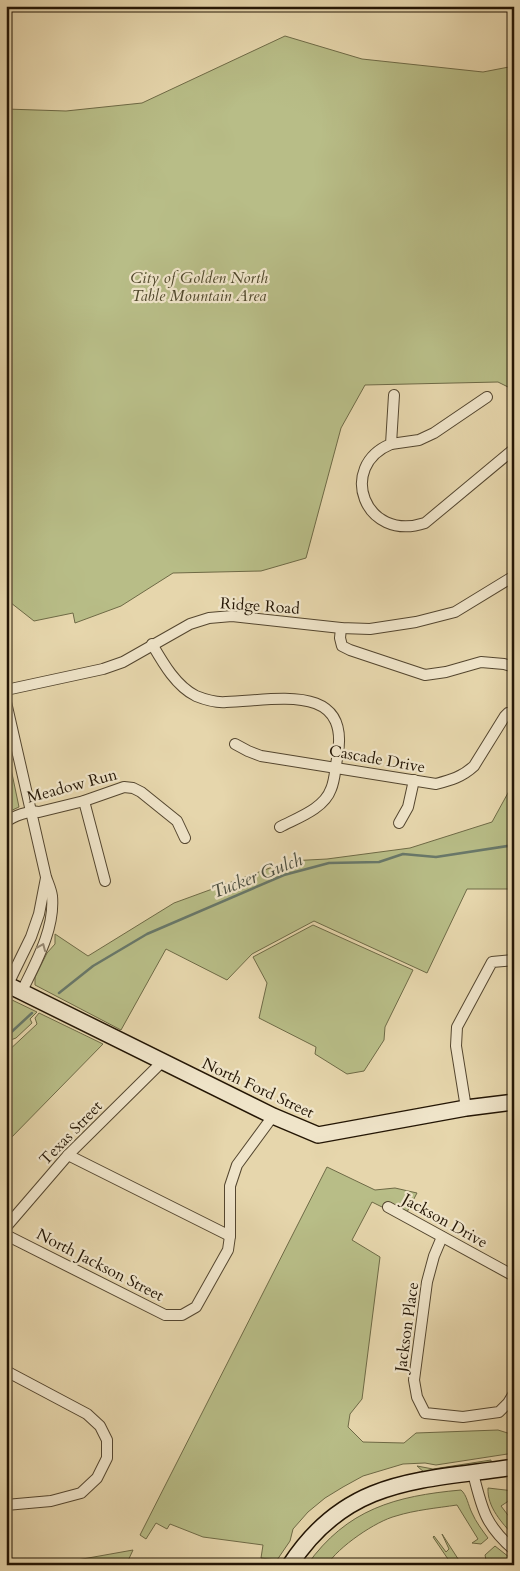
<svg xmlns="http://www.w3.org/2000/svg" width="520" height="1571" font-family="Cardo,serif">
  <rect width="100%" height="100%" fill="#e6d6ac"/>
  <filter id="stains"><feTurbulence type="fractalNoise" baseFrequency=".004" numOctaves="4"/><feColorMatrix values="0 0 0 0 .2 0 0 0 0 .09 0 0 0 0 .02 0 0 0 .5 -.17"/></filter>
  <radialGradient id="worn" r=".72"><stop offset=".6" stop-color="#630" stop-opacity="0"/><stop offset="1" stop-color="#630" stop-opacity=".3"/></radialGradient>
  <g fill="#b8bd87" stroke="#6e6a46">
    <path d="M 285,36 L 362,59 L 483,72 L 514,66 L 514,390 L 498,382 L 365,385 L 341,428 L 306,558 L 261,571 L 173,573 L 121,606 L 75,623 L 73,613 L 34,621 L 6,599 L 6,109 L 66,111 L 142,103 Z"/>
    <path d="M 6,745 L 19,807 L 6,813 Z"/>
    <path d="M 514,782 L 514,889 L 467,889 L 427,973 L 314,921 L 252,954 L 227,980 L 166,949 L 121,1030 L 35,985 L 35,977 L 47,953 L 55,944 L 55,934 L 88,956 L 174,903 L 289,861 L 327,859 L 410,848 L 492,822 Z"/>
    <path d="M 313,925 L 413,970 L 385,1027 L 384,1040 L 364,1071 L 347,1074 L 315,1054 L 316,1047 L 259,1018 L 267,983 L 253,957 Z"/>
    <path d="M 10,999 L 37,1012 L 30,1019 L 32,1023 L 16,1038 L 8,1041 L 6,1043 L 6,1002 Z"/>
    <path d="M 39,1013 L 103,1044 L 6,1143 L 6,1053 L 37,1024 L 35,1018 Z"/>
    <path d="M 327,1167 L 375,1190 L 395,1188 L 417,1193 L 407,1212 L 386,1209 L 372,1202 L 352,1240 L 380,1257 L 362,1399 L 350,1414 L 348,1427 L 363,1442 L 404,1443 L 416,1433 L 498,1430 L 514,1435 L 514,1453 L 436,1465 L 425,1463 L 403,1464 L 363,1476 L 343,1487 L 325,1498 L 308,1512 L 293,1529 L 290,1541 L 277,1560 L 261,1558 L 263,1545 L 203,1537 L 170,1524 L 167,1529 L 156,1523 L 146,1539 L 140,1535 Z"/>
    <path d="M 491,1460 L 491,1463 L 425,1473 L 417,1466 L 433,1469 Z"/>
    <path d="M 488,1488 L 514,1491 L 514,1499 L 510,1500 L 501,1506 L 514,1523 L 514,1536 C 502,1523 487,1507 488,1488 Z"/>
    <path d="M 461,1490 C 467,1495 468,1505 472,1513 C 476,1522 482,1530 488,1538 L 481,1544 L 472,1543 L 478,1539 L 457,1505 C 437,1508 415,1510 396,1516 C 376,1521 338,1547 327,1565 L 307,1565 C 347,1509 395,1496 461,1490 Z"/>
    <path d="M 442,1534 L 462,1565 L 452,1565 L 433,1537 L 434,1536 L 446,1552 L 449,1549 Z"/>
    <path d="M 495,1546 L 514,1561 L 514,1565 L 501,1565 L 491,1559 L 487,1565 L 485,1555 Z"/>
    <path d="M 133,1550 L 126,1565 L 49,1565 Z"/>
  </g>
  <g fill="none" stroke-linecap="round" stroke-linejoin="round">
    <g stroke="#68786a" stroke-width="2.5">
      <path d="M 59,993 L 93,966 L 147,934 L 284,875 L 329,863 L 379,862 L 403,854 L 436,857 L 514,845"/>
      <path d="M 6,1037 L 32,1013"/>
    </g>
    <defs>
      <g id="street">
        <path d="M 394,395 L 391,444 C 337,466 364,543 425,523 L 514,449"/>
        <path d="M 391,444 L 419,440 L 434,433 L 487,397"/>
        <path d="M 341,628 L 340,638 L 342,646 L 350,650 L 425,675 L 446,672 L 481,662 L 504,664 L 514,667"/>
        <path d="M 152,644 C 163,663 176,686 196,696 C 206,700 215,703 226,702 C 273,701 353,680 337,759 C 335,769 335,780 331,789 C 324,809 297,818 280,827"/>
        <path d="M 6,690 L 103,669 L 123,662 L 190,624 L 209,618 L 232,616 L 341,628 L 370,629 L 416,622 L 455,612 L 514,576"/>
        <path d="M 6,702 L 46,877 C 48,883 51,889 52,896 C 55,929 36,962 22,991"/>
        <path d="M 235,744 L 248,751 L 261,756 L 436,784 C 451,780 462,777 474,766 L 505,716 L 508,713 L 514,712"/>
        <path d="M 84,801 L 105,881"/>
        <path d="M 6,822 C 13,816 30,810 39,812 L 84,801 L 124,787 L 133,788 L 141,792 L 177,821 L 185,838"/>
        <path d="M 399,823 L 408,807 L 414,780"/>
        <path d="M 8,984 L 31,937 L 39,914 L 46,878"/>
        <path d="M 466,1108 L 456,1046 L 457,1027 L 492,962 L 514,960"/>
        <path d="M 68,1155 L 230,1236"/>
        <path d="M 388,1207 L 514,1276"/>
        <path d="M 6,1227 L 68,1155 L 162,1062"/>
        <path d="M 6,1235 L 165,1315 L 182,1315 L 196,1307 L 228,1250 L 230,1236 L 230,1186 L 237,1165 L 273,1116"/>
        <path d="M 442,1237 L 434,1256 L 427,1282 L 414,1380 L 417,1397 L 425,1413 L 463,1417 L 499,1412 L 508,1403 L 514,1393"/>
        <path d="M 6,1371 L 87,1414 L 100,1426 L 107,1440 L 107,1458 L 97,1478 L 81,1493 L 51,1501 L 6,1505"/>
        <path d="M 473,1473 C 482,1509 485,1525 514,1550"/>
      </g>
      <g id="secondary">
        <path d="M 6,984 L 273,1116 L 318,1135 L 466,1108 L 514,1102"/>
        <path d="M 290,1565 C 347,1477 421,1481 514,1467"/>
      </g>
    </defs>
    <use href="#street" stroke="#54462f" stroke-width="12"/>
    <use href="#secondary" stroke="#241605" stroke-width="18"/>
    <use href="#street" stroke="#efe4c9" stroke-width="10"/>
    <use href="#secondary" stroke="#efe4c9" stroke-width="15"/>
  </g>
  <defs><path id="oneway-chevron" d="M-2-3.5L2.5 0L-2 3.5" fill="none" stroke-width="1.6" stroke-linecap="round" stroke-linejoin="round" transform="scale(1.25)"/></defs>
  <use stroke="#948771" href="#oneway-chevron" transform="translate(42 947) rotate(-67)"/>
  <g text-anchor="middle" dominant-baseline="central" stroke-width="4.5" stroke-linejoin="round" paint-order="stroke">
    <g font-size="16" font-style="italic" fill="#50482c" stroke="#efe4c9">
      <text x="199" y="278">City of Golden North<tspan x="199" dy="18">Table Mountain Area</tspan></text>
    </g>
    <g font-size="16" fill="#241605" stroke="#efe4c9">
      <text transform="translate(260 606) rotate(4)">Ridge Road</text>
      <text transform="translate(377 759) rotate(10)">Cascade Drive</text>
      <text transform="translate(72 786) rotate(-15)">Meadow Run</text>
      <text transform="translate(258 1088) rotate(25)">North Ford Street</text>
      <text transform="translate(71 1133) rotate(-46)">Texas Street</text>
      <text transform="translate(445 1221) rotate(29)">Jackson Drive</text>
      <text transform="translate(100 1265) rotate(27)">North Jackson Street</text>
      <text transform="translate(407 1327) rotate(-82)">Jackson Place</text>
    </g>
    <g font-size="18" font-style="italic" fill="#4c4f40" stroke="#efe4c9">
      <text transform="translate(257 876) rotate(-21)">Tucker Gulch</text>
    </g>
  </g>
  <rect width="520" height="1571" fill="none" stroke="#e6d6ac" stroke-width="25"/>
  <rect x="8" y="8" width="505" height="1556" fill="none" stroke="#241605" stroke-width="2.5"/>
  <rect x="12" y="12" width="495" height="1546" fill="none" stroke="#241605"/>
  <rect width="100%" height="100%" filter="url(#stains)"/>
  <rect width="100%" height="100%" fill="url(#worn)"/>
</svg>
